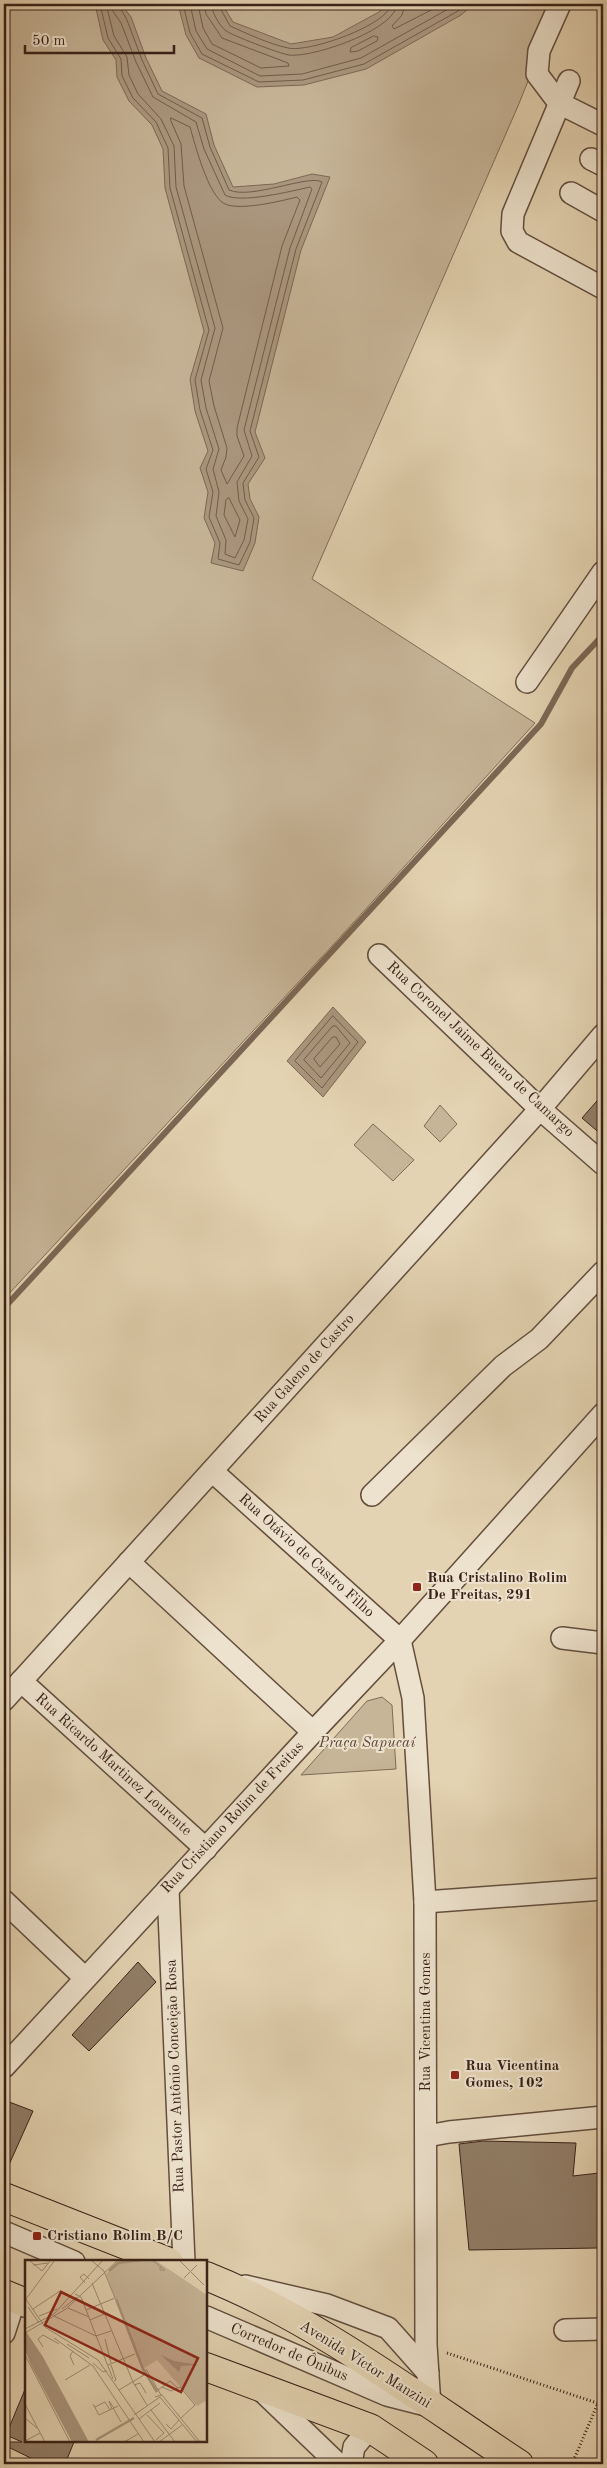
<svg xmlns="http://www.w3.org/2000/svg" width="607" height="2468" font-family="'Old Standard TT',serif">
  <rect width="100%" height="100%" fill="#e4d3b2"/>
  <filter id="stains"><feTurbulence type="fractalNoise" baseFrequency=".004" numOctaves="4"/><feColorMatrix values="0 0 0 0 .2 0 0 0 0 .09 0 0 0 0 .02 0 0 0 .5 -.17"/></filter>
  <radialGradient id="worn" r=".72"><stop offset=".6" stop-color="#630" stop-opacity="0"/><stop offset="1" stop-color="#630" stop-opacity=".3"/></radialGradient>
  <g fill="#c7b598" stroke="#806b58">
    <path d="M 4,4 L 559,4 L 518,106 L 312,579 L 535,723 L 332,946 L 4,1299 Z"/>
    <path d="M 440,1105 L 457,1124 L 440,1142 L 424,1126 Z"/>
    <path d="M 373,1124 L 414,1160 L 393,1181 L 354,1145 Z"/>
    <path d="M 382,1697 L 392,1705 L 396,1769 L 301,1775 L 367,1701 Z"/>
  </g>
  <g fill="#aa967e" stroke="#7c6755">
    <path d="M 95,4 L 121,4 L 131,17 L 146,58 L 162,91 L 206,114 L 214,145 L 233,187 L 274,184 L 312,174 L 330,177 L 301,250 L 255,432 L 265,458 L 248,484 L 250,499 L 259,517 L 255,543 L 243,571 L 211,563 L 215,543 L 204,518 L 208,492 L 200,468 L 208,451 L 195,411 L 190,379 L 204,331 L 165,188 L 163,149 L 152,125 L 129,101 L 117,77 L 116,60 L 103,40 Z"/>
    <path d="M 178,4 L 222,4 L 233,22 L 291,44 L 333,37 L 379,12 L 388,4 L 474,4 L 461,15 L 366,69 L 304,85 L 257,87 L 199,58 L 186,35 Z"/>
    <path d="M 333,1007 L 366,1042 L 323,1097 L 287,1061 Z"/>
  </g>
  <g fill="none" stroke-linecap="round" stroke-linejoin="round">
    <g stroke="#715c4b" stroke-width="1">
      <path d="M 100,4 L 108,38 L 121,59 L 122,76 L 133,98 L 156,122 L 168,148 L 170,188 L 209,330 L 195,380 L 200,410 L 213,450 L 206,469 L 213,492 L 209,517 L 220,543 L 218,559 L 239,565 L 250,542 L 254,518 L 245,500 L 243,483 L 259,457 L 250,431 L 296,249 L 322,182 C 309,174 251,200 229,190 L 210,147 L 202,118 L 158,94 L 142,60 L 127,20 L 118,4"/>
      <path d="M 106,4 L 114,36 L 127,57 L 129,75 L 138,94 L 161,119 L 174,146 L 176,187 L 215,328 L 201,380 L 206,408 L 219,449 L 213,469 L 219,492 L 216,516 L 226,540 L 225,554 L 235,558 L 244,540 L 248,519 L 239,501 L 237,482 L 252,456 L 244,430 L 290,248 L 312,189 L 310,187 C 292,191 240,204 225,195 L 204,149 L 196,122 L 153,97 L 136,62 L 121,23 L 110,7 L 112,4"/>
      <path d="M 183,4 L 190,33 L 202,54 L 259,82 L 303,80 L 364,64 L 458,11 L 466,4"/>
      <path d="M 190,4 L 196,31 L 207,49 L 260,76 L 302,74 L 361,58 L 457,4"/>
      <path d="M 198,4 L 203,28 L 212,44 L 261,68 L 289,66 L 288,63 L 222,38 L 206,14 L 204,4"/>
      <path d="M 211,4 C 212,12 219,25 225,30 C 230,35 281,54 289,55 C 312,58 396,30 397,4"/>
      <path d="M 218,4 L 230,26 C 248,34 269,44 288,48 C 308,53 389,25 391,4"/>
      <path d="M 405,4 L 402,15 L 392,26 L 394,29 L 443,4"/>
      <path d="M 374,36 L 378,37 L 377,41 L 358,51 L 350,52 L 351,48 Z"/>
      <path d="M 171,118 L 190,127 C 195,144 208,196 225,204 C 240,211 281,201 297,197 L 300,200 L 282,246 L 237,428 L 237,436 L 244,456 L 227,484 L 221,470 L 226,457 L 227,448 L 214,406 L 209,381 L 223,328 L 184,186 L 181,144 L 171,121 Z"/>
      <path d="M 229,498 L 240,520 L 235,537 L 224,515 L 226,500 Z"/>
      <path d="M 333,1016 L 358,1042 L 322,1088 L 295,1061 Z"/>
      <path d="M 333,1026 L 336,1026 L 350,1043 L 321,1078 L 304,1060 Z"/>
      <path d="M 333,1037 L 336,1037 L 340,1044 L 320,1067 L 314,1059 Z"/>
    </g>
    <path stroke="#7c6755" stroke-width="6" d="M 4,1308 L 541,724 L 572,668 L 603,635"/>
  </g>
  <g fill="#917e68" stroke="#382118">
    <path d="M 603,1094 L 603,1136 L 582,1118 Z"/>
    <path d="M 138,1962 L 156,1982 L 89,2051 L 72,2035 Z"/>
    <path d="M 4,2100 L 33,2111 L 4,2176 Z"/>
    <path d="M 483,2141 L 576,2143 L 573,2176 L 599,2173 L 598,2248 L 469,2250 L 459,2144 Z"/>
    <path d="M 26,2387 L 26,2442 L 74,2442 L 65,2464 L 43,2464 L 4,2445 L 4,2442 L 22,2442 L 6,2435 Z"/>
  </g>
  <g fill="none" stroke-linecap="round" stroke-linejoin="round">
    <defs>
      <g id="minor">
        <path d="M 560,4 L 539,51 L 537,74 L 559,103 L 603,125"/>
        <path d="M 569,81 L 513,214 L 512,231 L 518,242 L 603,288"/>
        <path d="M 591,159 L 603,165"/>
        <path d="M 571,193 L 603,211"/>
        <path d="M 527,682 L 603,572"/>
        <path d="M 379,955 L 540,1109 L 603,1164"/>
        <path d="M 212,1471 L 400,1640"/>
        <path d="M 372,1495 L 503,1366 L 539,1339 L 603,1272"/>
        <path d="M 129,1562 L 313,1732"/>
        <path d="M 562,1638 L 603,1643"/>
        <path d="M 21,1681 L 206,1849"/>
        <path d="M 4,1700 L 540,1109 L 603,1035"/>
        <path d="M 168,1889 L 184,2262"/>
        <path d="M 4,1901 L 85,1978"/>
        <path d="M 425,1902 L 603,1889"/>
        <path d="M 4,2067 L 313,1732 L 400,1640 L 603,1414"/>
        <path d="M 427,2136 L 449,2132 L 603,2117"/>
        <path d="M 4,2232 L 74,2262"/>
        <path d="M 245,2286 L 327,2305 L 388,2328 L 428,2373"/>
        <path d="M 206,2317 L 387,2395 L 430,2406 L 426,2345 L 425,1902 L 413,1698 L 400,1640"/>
        <path d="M 565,2330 L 603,2329"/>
        <path d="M 4,2333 L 15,2299"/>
        <path d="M 260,2389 L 338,2464"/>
        <path d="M 351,2464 L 354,2447 L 370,2428"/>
      </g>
      <g id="major">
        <path d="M 4,2197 L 169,2262"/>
        <path d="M 206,2276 C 315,2319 421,2400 519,2464"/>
        <path d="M 4,2294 L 26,2303"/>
        <path d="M 206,2367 L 370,2428 L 424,2464"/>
      </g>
    </defs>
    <use href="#minor" stroke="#634e3e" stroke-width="24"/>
    <use href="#major" stroke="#382118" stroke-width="30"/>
    <g stroke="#382118" stroke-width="3" stroke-dasharray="1 2.5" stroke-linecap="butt">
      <path d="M 447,2353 L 603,2405"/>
      <path d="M 572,2464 L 598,2403"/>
    </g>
    <use href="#minor" stroke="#ede2cd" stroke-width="21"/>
    <use href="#major" stroke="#e4d3b2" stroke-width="28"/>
  </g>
  <g fill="#8f2418" stroke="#ede2cd" stroke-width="2">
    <rect x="412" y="1582" width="10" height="10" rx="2.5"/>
    <rect x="450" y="2070" width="10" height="10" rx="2.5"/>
    <rect x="32" y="2231" width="10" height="10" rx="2.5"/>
  </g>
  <g text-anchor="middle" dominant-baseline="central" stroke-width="4" stroke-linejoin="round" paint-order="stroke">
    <g font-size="15" fill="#382118" stroke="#ede2cd">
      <text transform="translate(480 1050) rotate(43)">Rua Coronel Jaime Bueno de Camargo</text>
      <text transform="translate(305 1369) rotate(-48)">Rua Galeno de Castro</text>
      <text transform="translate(306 1556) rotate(42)">Rua Otávio de Castro Filho</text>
      <text transform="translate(113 1765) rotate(42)">Rua Ricardo Martinez Lourente</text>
      <text transform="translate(233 1818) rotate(-47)">Rua Cristiano Rolim de Freitas</text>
      <text transform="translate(426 2022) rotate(-90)">Rua Vicentina Gomes</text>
      <text transform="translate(176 2076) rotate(-92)">Rua Pastor Antônio Conceição Rosa</text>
      <text transform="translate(289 2353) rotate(23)">Corredor de Ônibus</text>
      <text transform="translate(365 2365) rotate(32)">Avenida Víctor Manzini</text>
    </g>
    <g font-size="15" font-weight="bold" fill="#382118" stroke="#ede2cd" text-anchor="start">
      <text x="427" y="1578">Rua Cristalino Rolim<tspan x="427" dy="17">De Freitas, 291</tspan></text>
      <text x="465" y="2066">Rua Vicentina<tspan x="465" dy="17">Gomes, 102</tspan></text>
      <text x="47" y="2236">Cristiano Rolim B/C</text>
    </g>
    <g font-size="15" font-style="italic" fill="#5c4638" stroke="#ede2cd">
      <text x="367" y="1743">Praça Sapucaí</text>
    </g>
  </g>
  <g transform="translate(25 2260)">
    <rect width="182" height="182" fill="#e4d3b2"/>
    <path d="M 95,0 L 130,0 L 182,35 L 182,140 L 172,146 L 132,100 L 118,109 L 81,14 Z" fill="#c7b598"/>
    <path d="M 0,70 L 18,97 L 64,182 L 47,182 L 6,105 L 0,90 ZM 136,95 L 149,101 L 174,105 L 156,106 L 154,112 Z" fill="#aa967e"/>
    <path fill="none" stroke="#aa967e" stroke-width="2.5" d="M 84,11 L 93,3 L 116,0M 91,39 L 118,109 L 132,132M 71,180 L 109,158"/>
    <path fill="none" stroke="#9f8c74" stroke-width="1" d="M 4,0 L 17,11 L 26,0M 127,0 L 140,10 L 135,10 L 135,7M 154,0 L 179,25M 8,5 L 23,3M 159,18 L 172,5M 60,23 L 55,17 L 59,14 L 64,19M 67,23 L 108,122 L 122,145M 50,34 L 56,37 L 88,119M 0,38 L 20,67 L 73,100 L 130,182M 1,39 L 30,0M 3,47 L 14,63M 43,48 L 64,57M 8,49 L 35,31 L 44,36M 37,49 L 52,37M 61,50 L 90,38 L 79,11 L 66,0M 14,56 L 32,49M 29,56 L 71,76M 65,60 L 79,54M 0,69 L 29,54 L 78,0M 0,73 L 41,49 L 93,0M 71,76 L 86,71M 29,78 L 68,106 L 119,182M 80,79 L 86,103M 42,84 L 64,98M 18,87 L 13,79 L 18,75 L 34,84M 48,91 L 45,96 L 49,105M 0,95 L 45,182M 68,103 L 78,112 L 82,111M 83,105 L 110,94M 86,105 L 91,120 L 89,121M 121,109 L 136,135M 40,120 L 65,105M 109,125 L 115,123 L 121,133M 137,127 L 146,131 L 155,127 L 170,145 L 156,158M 94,130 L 119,115M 133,130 L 145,121 L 153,128M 130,137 L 137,135 L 175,182M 0,144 L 20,182M 68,144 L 74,155 L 93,146M 70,147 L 80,142 L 85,150M 88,148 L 96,162M 87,149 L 84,141 L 89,148M 126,150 L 150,182M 109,155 L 135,137 L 172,182M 122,155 L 139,173 L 131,180M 0,158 L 12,168M 114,159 L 135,143M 141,164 L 146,169 L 154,160M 0,181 L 15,173M 99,182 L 113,174M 134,182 L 157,165"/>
    <path fill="#8f2418" fill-opacity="0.15" stroke="#8f2418" stroke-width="2.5" d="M 36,32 L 173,98 L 156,132 L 20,65 Z"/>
    <rect width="182" height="182" fill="none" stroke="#382118" stroke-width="2.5"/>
  </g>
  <rect width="607" height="2468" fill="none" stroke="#e4d3b2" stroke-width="20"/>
  <rect x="5" y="5" width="597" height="2458" fill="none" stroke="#382118" stroke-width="2.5"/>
  <rect x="10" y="10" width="587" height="2448" fill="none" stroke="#382118"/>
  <path d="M25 45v8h149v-8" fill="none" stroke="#382118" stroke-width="2.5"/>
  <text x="32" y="45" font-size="15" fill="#382118" stroke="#ede2cd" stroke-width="4" paint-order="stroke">50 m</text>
  <rect width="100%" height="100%" filter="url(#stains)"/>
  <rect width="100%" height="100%" fill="url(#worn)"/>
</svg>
